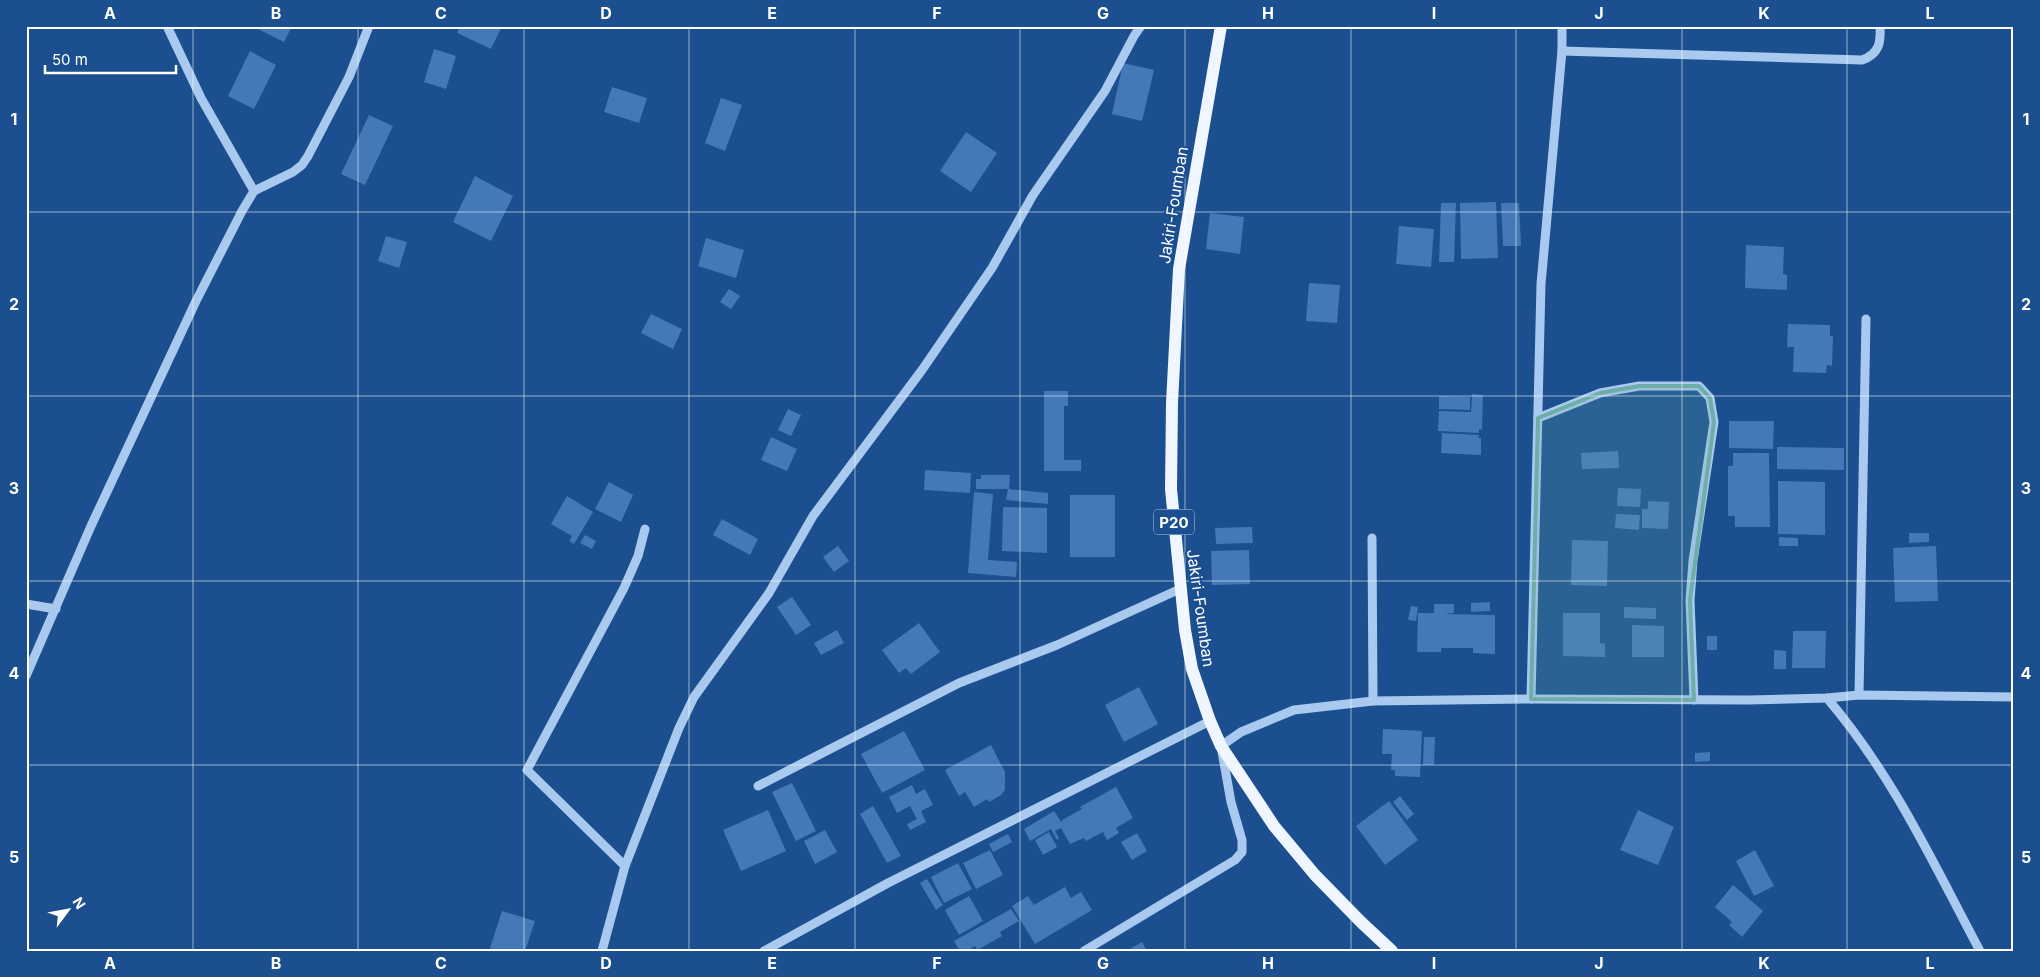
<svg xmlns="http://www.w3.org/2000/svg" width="2040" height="977" font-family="Inter,sans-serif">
  <rect width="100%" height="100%" fill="#1b4f8f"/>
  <g fill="#4478b7">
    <path d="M 259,26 L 292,26 L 284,42 L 258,29 Z"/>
    <path d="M 460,26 L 502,26 L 491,49 L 457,33 Z"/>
    <path d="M 434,49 L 456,56 L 446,89 L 424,82 Z"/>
    <path d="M 250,51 L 276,65 L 254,109 L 228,96 Z"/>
    <path d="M 1123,63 L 1154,70 L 1142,121 L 1112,114 Z"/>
    <path d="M 612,87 L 647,98 L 639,123 L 604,112 Z"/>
    <path d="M 721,98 L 742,105 L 725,151 L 705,143 Z"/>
    <path d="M 369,115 L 393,126 L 365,185 L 341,174 Z"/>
    <path d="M 966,132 L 997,153 L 971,192 L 940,171 Z"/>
    <path d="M 475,176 L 513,196 L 491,241 L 453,222 Z"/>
    <path d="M 1496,202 L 1498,258 L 1461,259 L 1460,203 Z"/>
    <path d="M 1441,203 L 1456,203 L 1454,262 L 1439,262 Z"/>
    <path d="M 1501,203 L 1519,203 L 1521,246 L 1503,246 Z"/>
    <path d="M 1210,213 L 1244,217 L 1240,254 L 1206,249 Z"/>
    <path d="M 1399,226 L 1434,229 L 1431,267 L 1396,264 Z"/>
    <path d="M 386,236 L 407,242 L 399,268 L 378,261 Z"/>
    <path d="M 706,238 L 744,250 L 736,278 L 698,266 Z"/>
    <path d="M 1746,245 L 1784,247 L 1783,274 L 1787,275 L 1787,290 L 1745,288 Z"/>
    <path d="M 1309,283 L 1340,285 L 1337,323 L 1306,321 Z"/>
    <path d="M 729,289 L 740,296 L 731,309 L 720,302 Z"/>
    <path d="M 651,314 L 682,329 L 673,349 L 641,333 Z"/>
    <path d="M 1788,324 L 1830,325 L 1830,336 L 1833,336 L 1832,366 L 1827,365 L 1826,373 L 1793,372 L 1794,347 L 1787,347 Z"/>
    <path d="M 1044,391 L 1068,391 L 1068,406 L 1064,406 L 1064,460 L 1081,460 L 1081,471 L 1044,471 Z"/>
    <path d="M 1472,394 L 1483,395 L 1482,430 L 1479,429 L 1479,433 L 1438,431 L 1439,411 L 1471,412 Z"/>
    <path d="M 1439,396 L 1470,397 L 1470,410 L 1439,409 Z"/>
    <path d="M 788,409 L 801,415 L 791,436 L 778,430 Z"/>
    <path d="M 1729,421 L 1774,421 L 1773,449 L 1729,448 Z"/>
    <path d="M 1442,433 L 1479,435 L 1478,438 L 1481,438 L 1481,455 L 1441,453 Z"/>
    <path d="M 771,437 L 797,449 L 787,471 L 761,460 Z"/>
    <path d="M 1777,447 L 1844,448 L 1844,470 L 1777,469 Z"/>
    <path d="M 1618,451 L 1619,468 L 1582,469 L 1581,453 Z"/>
    <path d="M 1733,453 L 1769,453 L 1770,527 L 1735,527 L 1735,516 L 1728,516 L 1728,466 L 1733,466 Z"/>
    <path d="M 925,470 L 971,473 L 970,493 L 924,490 Z"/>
    <path d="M 981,475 L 1010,475 L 1009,489 L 1048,493 L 1048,504 L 1006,500 L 1008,489 L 976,489 L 976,479 L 981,479 Z"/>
    <path d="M 1778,481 L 1825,482 L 1825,535 L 1778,534 Z"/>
    <path d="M 609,482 L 633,495 L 621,522 L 595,509 Z"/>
    <path d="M 1618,488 L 1641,489 L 1640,507 L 1617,506 Z"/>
    <path d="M 974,492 L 993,494 L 988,560 L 1017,562 L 1016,577 L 968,573 Z"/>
    <rect x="1070" y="495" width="45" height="62"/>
    <path d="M 567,496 L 593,512 L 574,544 L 569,541 L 572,536 L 551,524 Z"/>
    <path d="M 1648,501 L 1669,502 L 1668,529 L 1642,528 L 1642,509 L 1648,509 Z"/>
    <path d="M 1003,507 L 1047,508 L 1047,553 L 1002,551 Z"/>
    <path d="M 1616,514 L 1640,515 L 1639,530 L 1615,528 Z"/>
    <path d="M 722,519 L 758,539 L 750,555 L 713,535 Z"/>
    <path d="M 1252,527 L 1253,543 L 1216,544 L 1215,528 Z"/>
    <path d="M 1909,533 L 1929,533 L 1929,542 L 1909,543 Z"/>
    <path d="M 585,535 L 596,541 L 592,549 L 580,543 Z"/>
    <path d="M 1779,537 L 1798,538 L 1798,546 L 1779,546 Z"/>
    <path d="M 1572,540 L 1608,541 L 1607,586 L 1571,585 Z"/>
    <path d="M 838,546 L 849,561 L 834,572 L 823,557 Z"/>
    <path d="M 1936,546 L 1938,601 L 1895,602 L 1893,548 Z"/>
    <path d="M 1249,550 L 1250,584 L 1212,585 L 1211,551 Z"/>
    <path d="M 792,597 L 811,625 L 796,635 L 777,607 Z"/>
    <path d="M 1490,602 L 1490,611 L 1471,612 L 1471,603 Z"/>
    <path d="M 1434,604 L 1454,604 L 1454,613 L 1444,614 L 1495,615 L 1495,654 L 1473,653 L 1473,648 L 1441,648 L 1441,652 L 1417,652 L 1418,613 L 1434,613 Z"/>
    <path d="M 1411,606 L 1418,607 L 1416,621 L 1408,620 Z"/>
    <path d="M 1624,607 L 1656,608 L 1656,619 L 1624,618 Z"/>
    <path d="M 1563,613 L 1600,613 L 1600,643 L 1605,644 L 1605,657 L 1563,656 Z"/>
    <path d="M 919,623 L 940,652 L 911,674 L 906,668 L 899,673 L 882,650 Z"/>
    <path d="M 1632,625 L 1664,626 L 1664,657 L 1632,657 Z"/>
    <path d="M 837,630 L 844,643 L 821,655 L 814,643 Z"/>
    <path d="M 1793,631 L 1826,631 L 1825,668 L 1792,668 Z"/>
    <rect x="1707" y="636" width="10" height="14"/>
    <path d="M 1774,650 L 1786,651 L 1786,669 L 1774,669 Z"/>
    <path d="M 1139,687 L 1158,724 L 1124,742 L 1105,705 Z"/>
    <path d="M 1383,729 L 1422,731 L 1420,777 L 1395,776 L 1395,770 L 1391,770 L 1392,754 L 1382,754 Z"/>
    <path d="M 904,731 L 925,770 L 882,793 L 861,754 Z"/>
    <path d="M 1424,737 L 1435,737 L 1434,765 L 1423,765 Z"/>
    <path d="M 991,745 L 1005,772 L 1005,790 L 1001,795 L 989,802 L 987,799 L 974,807 L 965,792 L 959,796 L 945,770 Z"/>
    <path d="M 1710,752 L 1710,761 L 1695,762 L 1695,753 Z"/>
    <path d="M 792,783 L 816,831 L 796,841 L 772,792 Z"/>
    <path d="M 912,785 L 916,794 L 925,789 L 933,805 L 921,811 L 926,822 L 910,830 L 907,824 L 917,819 L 910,806 L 897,813 L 889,797 Z"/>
    <path d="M 1116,787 L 1133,818 L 1116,828 L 1119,833 L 1107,840 L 1103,832 L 1086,841 L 1084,838 L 1070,844 L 1061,828 L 1055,831 L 1059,838 L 1057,840 L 1051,829 L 1030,841 L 1024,829 L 1054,811 L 1062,823 L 1062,820 L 1082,809 L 1080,807 Z"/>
    <path d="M 1400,796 L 1414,814 L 1407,820 L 1393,802 Z"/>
    <path d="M 1389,801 L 1418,840 L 1385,865 L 1356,826 Z"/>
    <path d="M 873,806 L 901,856 L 887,863 L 860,814 Z"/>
    <path d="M 768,810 L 786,851 L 741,871 L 723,830 Z"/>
    <path d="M 1638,810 L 1674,827 L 1658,865 L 1620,850 Z"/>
    <path d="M 825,830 L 837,852 L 815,864 L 804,841 Z"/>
    <path d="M 1049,832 L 1057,847 L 1043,855 L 1035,840 Z"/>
    <path d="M 1137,833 L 1147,851 L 1132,860 L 1121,842 Z"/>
    <path d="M 1008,834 L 1012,842 L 993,852 L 989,844 Z"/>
    <path d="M 990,850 L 1003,875 L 976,889 L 963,863 Z"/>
    <path d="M 1755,850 L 1774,886 L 1754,896 L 1736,861 Z"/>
    <path d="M 958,863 L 972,889 L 944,903 L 931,877 Z"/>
    <path d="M 927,879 L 943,905 L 936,910 L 920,883 Z"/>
    <path d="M 1733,885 L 1763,911 L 1742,937 L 1729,925 L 1732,922 L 1715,907 Z"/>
    <path d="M 1065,887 L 1071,898 L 1081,892 L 1092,910 L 1035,944 L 1012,906 L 1028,896 L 1034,905 Z"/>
    <path d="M 969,896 L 983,921 L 959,935 L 945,910 Z"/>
    <path d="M 1011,909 L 1019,921 L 1000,932 L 1002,936 L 977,950 L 975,946 L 967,951 L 960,951 L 954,941 Z"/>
    <path d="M 502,911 L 535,921 L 525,951 L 489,951 Z"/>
    <path d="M 1142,942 L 1147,951 L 1126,951 L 1135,946 Z"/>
  </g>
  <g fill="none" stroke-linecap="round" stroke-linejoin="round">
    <g stroke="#a9c9ee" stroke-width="9">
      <path d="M 167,26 L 201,98 L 254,191"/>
      <path d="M 1562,51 L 1862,60 C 1879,54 1881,43 1880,26"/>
      <path d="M 1538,418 L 1600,393 L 1639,386 L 1699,386 L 1710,398 L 1714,422 L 1693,561 L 1690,600 L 1694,700"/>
      <path d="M 1372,538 L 1373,701"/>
      <path d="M 26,604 L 56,609"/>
      <path d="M 26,676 L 91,526 L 196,301 L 242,211 L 254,191 L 293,172 L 302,165 L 308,156 L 349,77 L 369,26"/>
      <path d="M 1859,695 L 1866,319"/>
      <path d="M 1827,698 C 1894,777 1932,861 1980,951"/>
      <path d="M 1531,699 L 1541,284 L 1562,51 L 1562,26"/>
      <path d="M 758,786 L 959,683 L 1057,645 L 1180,589"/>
      <path d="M 625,866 L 527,770 L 624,588 L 638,556 L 645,529"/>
      <path d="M 602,951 L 625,866 L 679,728 L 694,697 L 769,593 L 813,516 L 922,370 L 992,268 L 1033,195 L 1105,91 L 1134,36 L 1141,26"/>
      <path d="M 764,951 L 888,883 L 1210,721"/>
      <path d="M 1084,951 L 1235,860 L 1242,852 L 1242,840 L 1231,802 L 1221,746 L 1241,732 L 1294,710 L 1373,701 L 1531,699 L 1749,700 L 1827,698 L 1859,695 L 2014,697"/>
    </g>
    <path stroke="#f0f6ff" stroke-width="12" d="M 1221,26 L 1179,269 L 1172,403 L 1171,489 L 1185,630 L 1192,669 L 1210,721 L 1221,746 L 1274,826 L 1315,875 L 1361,922 L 1392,951"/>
  </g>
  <path fill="#6fada8" fill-opacity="0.2" stroke="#6fada8" stroke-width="4" stroke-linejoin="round" d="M 1639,386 L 1699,386 L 1710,398 L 1714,422 L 1690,600 L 1694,700 L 1531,699 L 1538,418 L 1600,393 Z"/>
  <path fill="none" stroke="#fff" stroke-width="1" stroke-opacity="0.55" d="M 193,26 L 193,951M 358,26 L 358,951M 524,26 L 524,951M 689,26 L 689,951M 855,26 L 855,951M 1020,26 L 1020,951M 1185,26 L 1185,951M 1351,26 L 1351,951M 1516,26 L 1516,951M 1682,26 L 1682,951M 1847,26 L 1847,951M 26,212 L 2014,212M 26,396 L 2014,396M 26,581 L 2014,581M 26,765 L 2014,765"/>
  <g text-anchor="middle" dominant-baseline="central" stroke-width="4" stroke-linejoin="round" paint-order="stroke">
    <rect fill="#1b4f8f" stroke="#bbcadd" stroke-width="1" x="1154" y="509.5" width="40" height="25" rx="4"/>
    <g font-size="15" font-weight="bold" fill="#fff">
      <text x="1174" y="522">P20</text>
    </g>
    <g font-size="16" fill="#fff" stroke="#1b4f8f">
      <text transform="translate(1173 205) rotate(-81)">Jakiri-Foumban</text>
      <text transform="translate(1201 608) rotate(82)">Jakiri-Foumban</text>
    </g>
  </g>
  <rect width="2040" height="977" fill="none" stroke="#1b4f8f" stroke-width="55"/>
  <g transform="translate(68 910) rotate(58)" stroke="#1b4f8f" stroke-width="4" paint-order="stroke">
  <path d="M0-4L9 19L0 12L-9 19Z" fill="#ffffff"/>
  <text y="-8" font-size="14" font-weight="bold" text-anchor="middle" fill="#ffffff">N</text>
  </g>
  <path d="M45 65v8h131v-8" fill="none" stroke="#ffffff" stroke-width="2.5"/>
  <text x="52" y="65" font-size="15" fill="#ffffff" stroke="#1b4f8f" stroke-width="4" paint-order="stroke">50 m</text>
  <rect x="28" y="28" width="1984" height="922" fill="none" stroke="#fff" stroke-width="2"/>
  <g font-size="16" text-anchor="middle" font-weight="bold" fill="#fff">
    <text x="110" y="19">A</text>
    <text x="276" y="19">B</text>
    <text x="441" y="19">C</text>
    <text x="606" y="19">D</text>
    <text x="772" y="19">E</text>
    <text x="937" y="19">F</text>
    <text x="1103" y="19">G</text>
    <text x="1268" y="19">H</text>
    <text x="1434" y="19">I</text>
    <text x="1599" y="19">J</text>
    <text x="1764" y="19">K</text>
    <text x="1930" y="19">L</text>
    <text x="14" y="125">1</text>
    <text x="2026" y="125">1</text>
    <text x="14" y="310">2</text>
    <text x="2026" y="310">2</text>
    <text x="14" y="494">3</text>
    <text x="2026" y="494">3</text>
    <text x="14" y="679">4</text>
    <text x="2026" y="679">4</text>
    <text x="14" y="863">5</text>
    <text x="2026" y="863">5</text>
    <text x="110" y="969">A</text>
    <text x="276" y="969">B</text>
    <text x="441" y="969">C</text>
    <text x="606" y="969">D</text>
    <text x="772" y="969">E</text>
    <text x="937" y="969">F</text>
    <text x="1103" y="969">G</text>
    <text x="1268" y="969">H</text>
    <text x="1434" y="969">I</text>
    <text x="1599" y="969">J</text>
    <text x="1764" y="969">K</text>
    <text x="1930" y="969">L</text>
  </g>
</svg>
